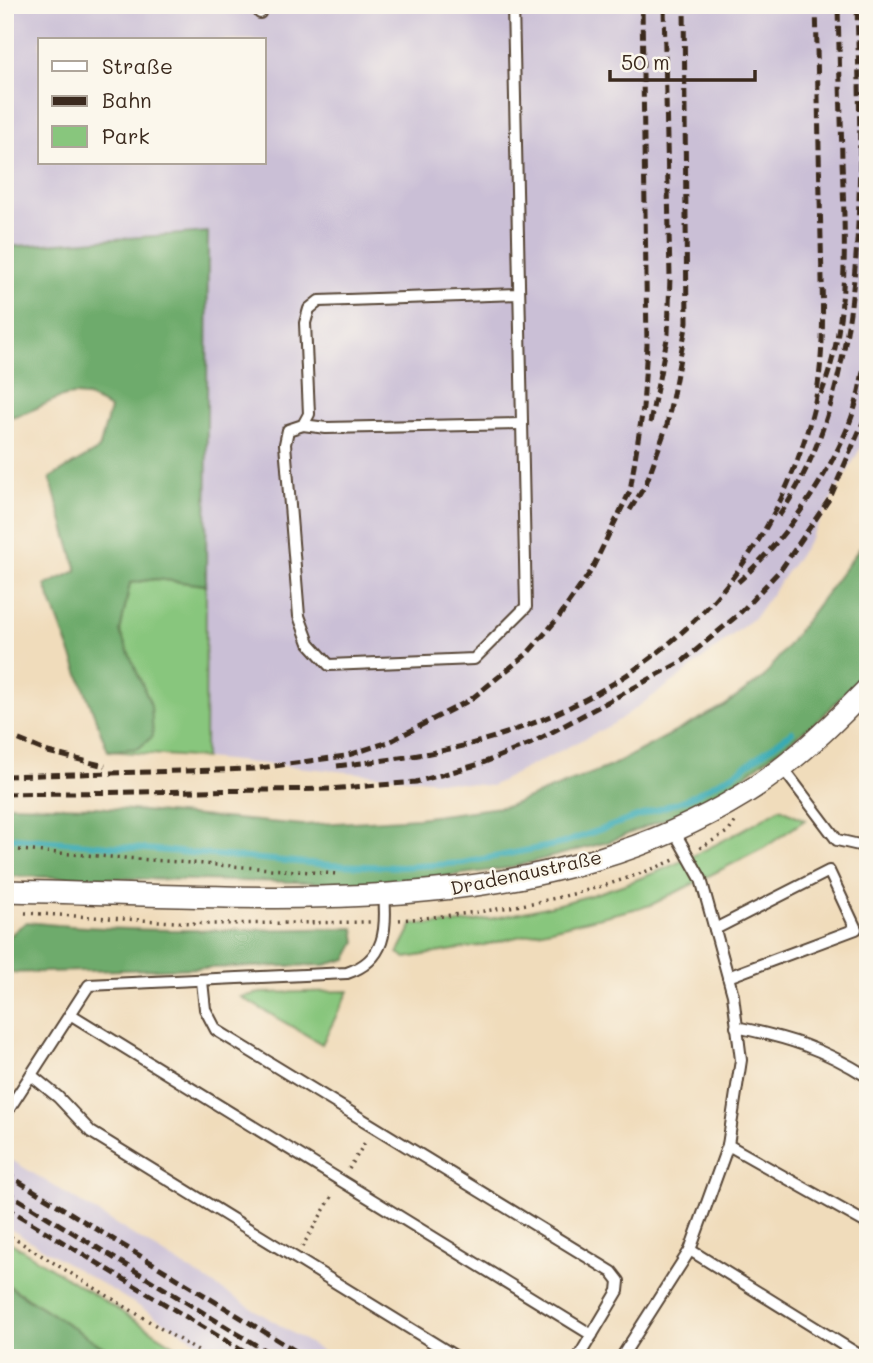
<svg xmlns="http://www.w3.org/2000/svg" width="873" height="1363" font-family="Mali,sans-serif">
  <rect width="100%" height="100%" fill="#fbf7ec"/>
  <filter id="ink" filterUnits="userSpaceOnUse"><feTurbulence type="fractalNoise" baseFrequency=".0143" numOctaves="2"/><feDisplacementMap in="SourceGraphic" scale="14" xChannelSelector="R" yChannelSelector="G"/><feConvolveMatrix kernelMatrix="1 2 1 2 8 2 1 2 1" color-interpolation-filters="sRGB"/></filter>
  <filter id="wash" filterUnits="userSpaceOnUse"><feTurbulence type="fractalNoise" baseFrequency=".00686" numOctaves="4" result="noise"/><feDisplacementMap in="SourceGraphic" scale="28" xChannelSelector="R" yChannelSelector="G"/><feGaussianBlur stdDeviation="1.57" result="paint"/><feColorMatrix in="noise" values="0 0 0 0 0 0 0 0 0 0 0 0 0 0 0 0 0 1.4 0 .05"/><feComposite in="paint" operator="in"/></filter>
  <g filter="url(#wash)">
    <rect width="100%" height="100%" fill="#f0dcbb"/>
    <g fill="#cabfd6" fill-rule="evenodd">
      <path d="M 5,5 L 868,5 L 868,435 L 806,545 L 756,616 L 680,677 L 613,724 L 491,786 L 205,758 L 208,232 L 5,247 ZM 40,40 L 264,40 L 264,163 L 40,163 Z"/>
      <path d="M 5,1156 L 333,1358 L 225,1358 L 5,1226 Z"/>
    </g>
    <g fill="#88c67d" stroke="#62784e" stroke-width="2">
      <path d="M 156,579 L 206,585 L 205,758 L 108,751 L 139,748 L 133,667 L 120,632 L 130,583 Z"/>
      <path d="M 780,808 L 805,820 L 764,848 L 651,905 L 484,945 L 406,958 L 398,953 L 413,924 C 452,927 487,920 524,912 C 621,892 695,860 780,808 Z"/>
      <path d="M 349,991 L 322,1044 L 241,997 L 261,993 Z"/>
      <path d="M 5,1239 L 195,1358 L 120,1358 L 5,1283 Z"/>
    </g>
    <g fill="#6eab6c" stroke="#546a45" stroke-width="2">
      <path d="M 208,232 L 206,585 L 156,579 L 130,583 L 120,632 L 151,705 L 153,736 L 139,748 L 108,751 L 45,585 L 77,571 L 50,478 L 99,449 L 110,409 C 64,376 52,411 5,418 L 5,247 Z"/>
      <path d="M 868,537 L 868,668 L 822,717 L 712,800 L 608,842 L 509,868 L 386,884 L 5,876 L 5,805 L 96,807 L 303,825 L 418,818 L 508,806 L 611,766 L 724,706 L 764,677 Z"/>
      <path d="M 27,922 C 136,934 245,930 354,928 L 356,942 L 347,959 L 325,965 L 5,973 C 5,944 2,938 27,922 Z"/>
      <path d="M 5,1283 L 16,1291 L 120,1358 L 5,1358 Z"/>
    </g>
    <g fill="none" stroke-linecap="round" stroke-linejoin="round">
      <path stroke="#39aab4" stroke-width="6" d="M 5,837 L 331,865 L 401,867 L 463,863 L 560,844 L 687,799 L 737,772 L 792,732"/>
    </g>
  </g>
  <g filter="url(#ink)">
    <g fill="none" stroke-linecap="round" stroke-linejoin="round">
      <defs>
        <g id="lane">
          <path d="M 260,5 L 260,13"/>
          <path d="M 513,5 L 526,607 L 474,659 L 329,665 L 309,643 L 299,616 L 285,444 L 288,430 L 303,425 L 309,414 L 305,323 L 309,309 L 319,301 L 518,294"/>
          <path d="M 303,425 L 326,428 L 520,424"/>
          <path d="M 782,767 L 837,840 L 868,847"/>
          <path d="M 715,929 L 829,871 L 856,929 L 728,977"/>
          <path d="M 202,981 L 205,1009 L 216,1030 L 612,1272 L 619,1281 L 618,1291 L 578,1358"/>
          <path d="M 70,1014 L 592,1335"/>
          <path d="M 736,1027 C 789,1038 822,1048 868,1077"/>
          <path d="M 31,1075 L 58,1097 L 91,1132 L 458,1358"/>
          <path d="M 5,1115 L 89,985 L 347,973 C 386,960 387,929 384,894"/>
          <path d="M 728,1145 L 868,1224"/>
          <path d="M 690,1250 L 864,1358"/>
          <path d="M 621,1358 L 690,1250 L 728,1145 L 741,1060 L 733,995 L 701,879 L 674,831"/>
        </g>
        <path id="street" d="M 5,891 C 248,895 527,928 744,794 C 790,766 830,727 868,688"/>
      </defs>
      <use href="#lane" stroke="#564536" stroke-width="14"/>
      <use href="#street" stroke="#564536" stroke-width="24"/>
      <g stroke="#564536" stroke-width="3.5" stroke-dasharray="2 5" stroke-linecap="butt">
        <path d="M 700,848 L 729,831 L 735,822"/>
        <path d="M 5,849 L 337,874"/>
        <path d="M 25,913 L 208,924 L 370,922"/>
        <path d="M 399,920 C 492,913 587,898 674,860"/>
        <path d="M 349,1169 L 367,1139"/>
        <path d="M 5,1233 L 209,1358"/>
        <path d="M 302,1247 L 334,1193"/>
      </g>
      <use href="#lane" stroke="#fff" stroke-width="10"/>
      <use href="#street" stroke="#fff" stroke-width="21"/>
      <g stroke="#3b2a1e" stroke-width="5" stroke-dasharray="10 5" stroke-linecap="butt">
        <path d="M 821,394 C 850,323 845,237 842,161 C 841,109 839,57 838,5"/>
        <path d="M 650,423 L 668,334 L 670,277 L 664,5"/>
        <path d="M 630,510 L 646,484 L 667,425 L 687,322 L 684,5"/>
        <path d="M 779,516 C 873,380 861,169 857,5"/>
        <path d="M 738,582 C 785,541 841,461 857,400 C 861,383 864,365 868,348"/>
        <path d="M 5,734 L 48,752 L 105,766"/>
        <path d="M 337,766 C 379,761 422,756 463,746 C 635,701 763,593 811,418 C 827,361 822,297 821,239 C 819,161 818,83 816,5"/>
        <path d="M 5,776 L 253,769 L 345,756 L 389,742 L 470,700 L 527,654 L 559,617 L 591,571 L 630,491 L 643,408 L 647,345 L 642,5"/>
        <path d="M 5,794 L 330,789 L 416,782 L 480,764 L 530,744 L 683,661 L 739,614 L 782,568 L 830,498 L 868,411"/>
        <path d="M 5,1173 L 307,1358"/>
        <path d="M 5,1191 L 277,1358"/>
        <path d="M 5,1207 L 254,1358"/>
      </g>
    </g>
  </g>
  <g text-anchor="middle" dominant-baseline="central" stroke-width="5" stroke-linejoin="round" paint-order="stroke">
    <g font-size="19" fill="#3b2a1e" stroke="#fbf7ec">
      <text transform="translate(526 872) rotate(-12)">Dradenaustraße</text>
    </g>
  </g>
  <rect width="873" height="1363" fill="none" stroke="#fbf7ec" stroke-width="28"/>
  <rect x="38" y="38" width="228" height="126" fill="#fbf7ec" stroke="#aea59a" stroke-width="2"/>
  <rect x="52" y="61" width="35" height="10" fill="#ffffff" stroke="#aea59a" stroke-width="2"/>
  <text x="102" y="74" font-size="21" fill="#3b2a1e">Straße</text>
  <rect x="52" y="96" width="35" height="10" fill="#3b2a1e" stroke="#aea59a" stroke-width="2"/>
  <text x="102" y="108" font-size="21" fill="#3b2a1e">Bahn</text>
  <rect x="52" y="126" width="35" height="21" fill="#88c67d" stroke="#aea59a" stroke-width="2"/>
  <text x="102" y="144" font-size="21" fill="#3b2a1e">Park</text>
  <path d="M610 70v10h145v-10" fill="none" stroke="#3b2a1e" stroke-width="3.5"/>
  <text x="621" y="70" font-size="21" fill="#3b2a1e" stroke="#fbf7ec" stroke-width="5" paint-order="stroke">50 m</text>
</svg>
